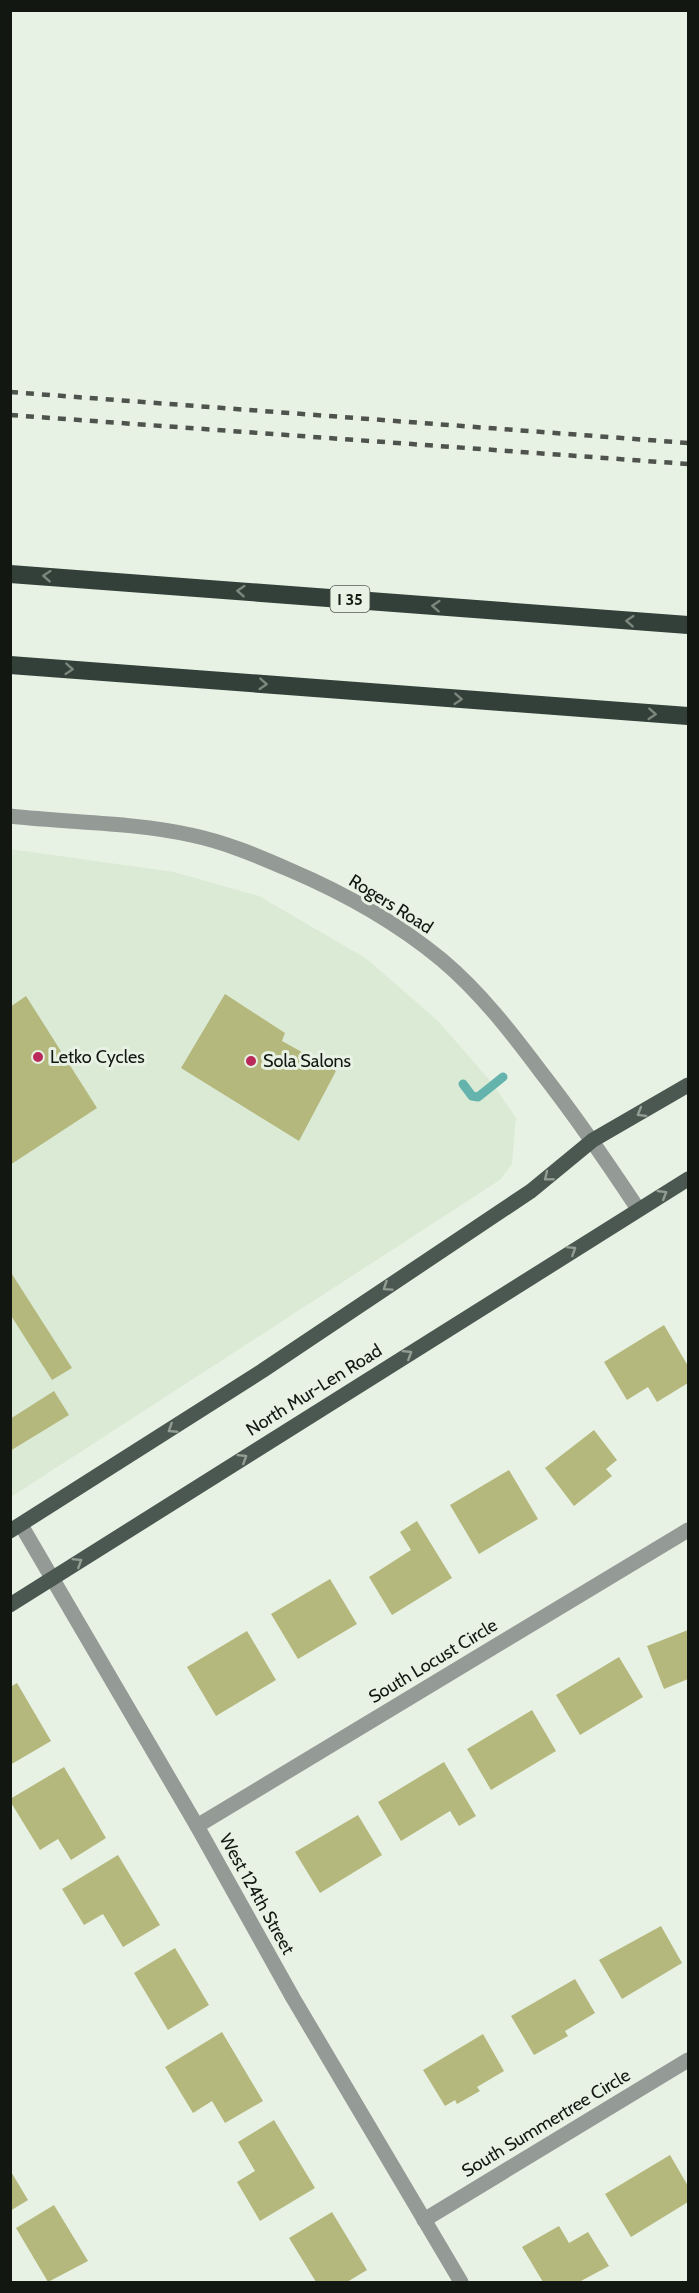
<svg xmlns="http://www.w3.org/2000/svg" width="699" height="2293" font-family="Cabin,sans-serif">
  <rect width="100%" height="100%" fill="#e8f2e4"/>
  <path fill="#dbead5" d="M 10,849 L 174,872 L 259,896 L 367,959 L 438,1021 L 493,1084 L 516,1118 L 512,1164 L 500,1180 L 11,1497 Z"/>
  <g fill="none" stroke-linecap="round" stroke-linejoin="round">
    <path stroke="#64b3ad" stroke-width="9" d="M 463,1084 L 472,1096 L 478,1097 L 503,1077"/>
  </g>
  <g fill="#b5b87d">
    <path d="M 225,994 L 285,1033 L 282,1041 L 336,1071 L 299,1141 L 181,1068 Z"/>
    <path d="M 26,996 L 97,1108 L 10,1165 L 10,1007 Z"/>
    <path d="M 10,1271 L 72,1368 L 52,1380 L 10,1314 Z"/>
    <path d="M 664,1325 L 688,1366 L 688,1383 L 657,1402 L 648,1387 L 627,1400 L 604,1362 Z"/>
    <path d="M 54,1391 L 69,1415 L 10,1451 L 10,1419 Z"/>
    <path d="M 594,1430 L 617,1460 L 606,1469 L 612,1476 L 574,1506 L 545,1468 Z"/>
    <path d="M 509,1470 L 538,1519 L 479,1554 L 450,1505 Z"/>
    <path d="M 417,1521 L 452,1578 L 392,1615 L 369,1577 L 411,1550 L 400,1532 Z"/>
    <path d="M 330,1579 L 357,1624 L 298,1659 L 271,1614 Z"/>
    <path d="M 688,1630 L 688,1679 L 664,1689 L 647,1646 Z"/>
    <path d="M 247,1631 L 276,1680 L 216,1716 L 187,1667 Z"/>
    <path d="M 619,1657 L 643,1697 L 580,1735 L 556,1695 Z"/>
    <path d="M 17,1683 L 51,1741 L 10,1765 L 10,1687 Z"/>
    <path d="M 532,1710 L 556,1751 L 491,1790 L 467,1749 Z"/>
    <path d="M 444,1762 L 476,1816 L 459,1826 L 450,1811 L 401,1841 L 378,1802 Z"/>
    <path d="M 64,1767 L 106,1838 L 71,1860 L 58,1839 L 40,1850 L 10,1801 L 10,1799 Z"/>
    <path d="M 358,1815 L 382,1855 L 320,1893 L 295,1852 Z"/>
    <path d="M 118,1855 L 160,1925 L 123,1947 L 103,1914 L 84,1925 L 62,1889 Z"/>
    <path d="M 661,1926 L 682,1963 L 622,1999 L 599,1960 Z"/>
    <path d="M 175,1948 L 209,2005 L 168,2030 L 134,1973 Z"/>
    <path d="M 575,1979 L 595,2013 L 565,2031 L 568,2036 L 534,2055 L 511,2016 Z"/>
    <path d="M 222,2032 L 263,2101 L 225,2123 L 212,2101 L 193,2113 L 165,2067 Z"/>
    <path d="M 483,2034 L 504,2071 L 477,2087 L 480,2091 L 457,2104 L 455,2100 L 445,2106 L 423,2070 Z"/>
    <path d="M 274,2120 L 315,2188 L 260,2221 L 237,2182 L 255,2171 L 238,2142 Z"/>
    <path d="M 670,2155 L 688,2186 L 688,2202 L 631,2237 L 605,2194 Z"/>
    <path d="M 10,2170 L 28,2200 L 10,2211 Z"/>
    <path d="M 54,2205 L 88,2261 L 48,2282 L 16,2228 Z"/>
    <path d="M 332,2212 L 367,2270 L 347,2282 L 316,2282 L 289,2238 Z"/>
    <path d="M 559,2226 L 569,2243 L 588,2232 L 609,2266 L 579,2282 L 543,2282 L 522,2247 Z"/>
  </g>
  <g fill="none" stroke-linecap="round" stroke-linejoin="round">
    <g stroke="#949b97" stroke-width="15">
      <path d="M 10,816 C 71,823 132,822 191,835 C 225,842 258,856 290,870 C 344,893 396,922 442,960 C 480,992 511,1032 541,1072 C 576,1117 607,1162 638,1209"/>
      <path d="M 21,1525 L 197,1826 L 293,1998 L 461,2282"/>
      <path d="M 197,1826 L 688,1530"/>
      <path d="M 424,2220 L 688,2060"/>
    </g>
    <g stroke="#4b5851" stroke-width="15">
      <path d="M 10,1531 L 262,1371 L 531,1191 L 593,1140 L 688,1085"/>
      <path d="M 10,1605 L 688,1179"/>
    </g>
    <g stroke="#324039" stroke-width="18">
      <path d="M 10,574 L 688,625"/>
      <path d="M 10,665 L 688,716"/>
    </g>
    <g stroke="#4e544d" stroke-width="4.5" stroke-dasharray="8 8" stroke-linecap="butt">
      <path d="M 10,392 L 688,443"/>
      <path d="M 10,415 L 688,464"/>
    </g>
  </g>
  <defs><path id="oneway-chevron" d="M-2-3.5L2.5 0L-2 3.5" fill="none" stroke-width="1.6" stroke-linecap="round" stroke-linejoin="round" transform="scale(1.5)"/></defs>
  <g stroke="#7b877d">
    <use href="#oneway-chevron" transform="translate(47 576) rotate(-176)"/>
    <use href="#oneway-chevron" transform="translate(241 591) rotate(-176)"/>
    <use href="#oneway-chevron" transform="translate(436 606) rotate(-176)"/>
    <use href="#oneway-chevron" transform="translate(630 621) rotate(-176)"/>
    <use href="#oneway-chevron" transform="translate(69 669) rotate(4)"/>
    <use href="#oneway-chevron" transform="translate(263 684) rotate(4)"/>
    <use href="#oneway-chevron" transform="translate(458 699) rotate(4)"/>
    <use href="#oneway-chevron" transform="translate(652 714) rotate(4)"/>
  </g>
  <g stroke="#929d93">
    <use href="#oneway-chevron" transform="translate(641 1113) rotate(150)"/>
    <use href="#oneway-chevron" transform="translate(548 1177) rotate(141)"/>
    <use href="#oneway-chevron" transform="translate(663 1194) rotate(-31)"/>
    <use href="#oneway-chevron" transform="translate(572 1250) rotate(-32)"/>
    <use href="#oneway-chevron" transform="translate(387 1287) rotate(146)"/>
    <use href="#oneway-chevron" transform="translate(408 1354) rotate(-32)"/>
    <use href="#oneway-chevron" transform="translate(172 1429) rotate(147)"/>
    <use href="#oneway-chevron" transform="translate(243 1458) rotate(-32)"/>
    <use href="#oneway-chevron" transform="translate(78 1562) rotate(-32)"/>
  </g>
  <g fill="#b92a5a" stroke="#e8f2e4" stroke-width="2">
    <circle cx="38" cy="1057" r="6"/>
    <circle cx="251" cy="1061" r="6"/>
  </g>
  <g text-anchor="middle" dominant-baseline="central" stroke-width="6" stroke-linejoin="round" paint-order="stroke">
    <rect fill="#e8f2e4" stroke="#535951" stroke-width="1.5" x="330.5" y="586" width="39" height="26" rx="4.5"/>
    <g font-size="16" font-weight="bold" fill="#131712">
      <text x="350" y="599">I 35</text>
    </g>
    <g font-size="18" fill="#131712" stroke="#e8f2e4">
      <text transform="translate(391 904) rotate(32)">Rogers Road</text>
      <text transform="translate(314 1390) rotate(-32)">North Mur-Len Road</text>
      <text transform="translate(433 1661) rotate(-31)">South Locust Circle</text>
      <text transform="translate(257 1894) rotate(61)">West 124th Street</text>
      <text transform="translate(546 2123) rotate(-31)">South Summertree Circle</text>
    </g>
    <g font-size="18" fill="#131712" stroke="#e8f2e4" text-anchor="start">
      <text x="50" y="1057">Letko Cycles</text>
      <text x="263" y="1061">Sola Salons</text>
    </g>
  </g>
  <rect width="699" height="2293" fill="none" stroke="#131712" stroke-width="24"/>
</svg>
